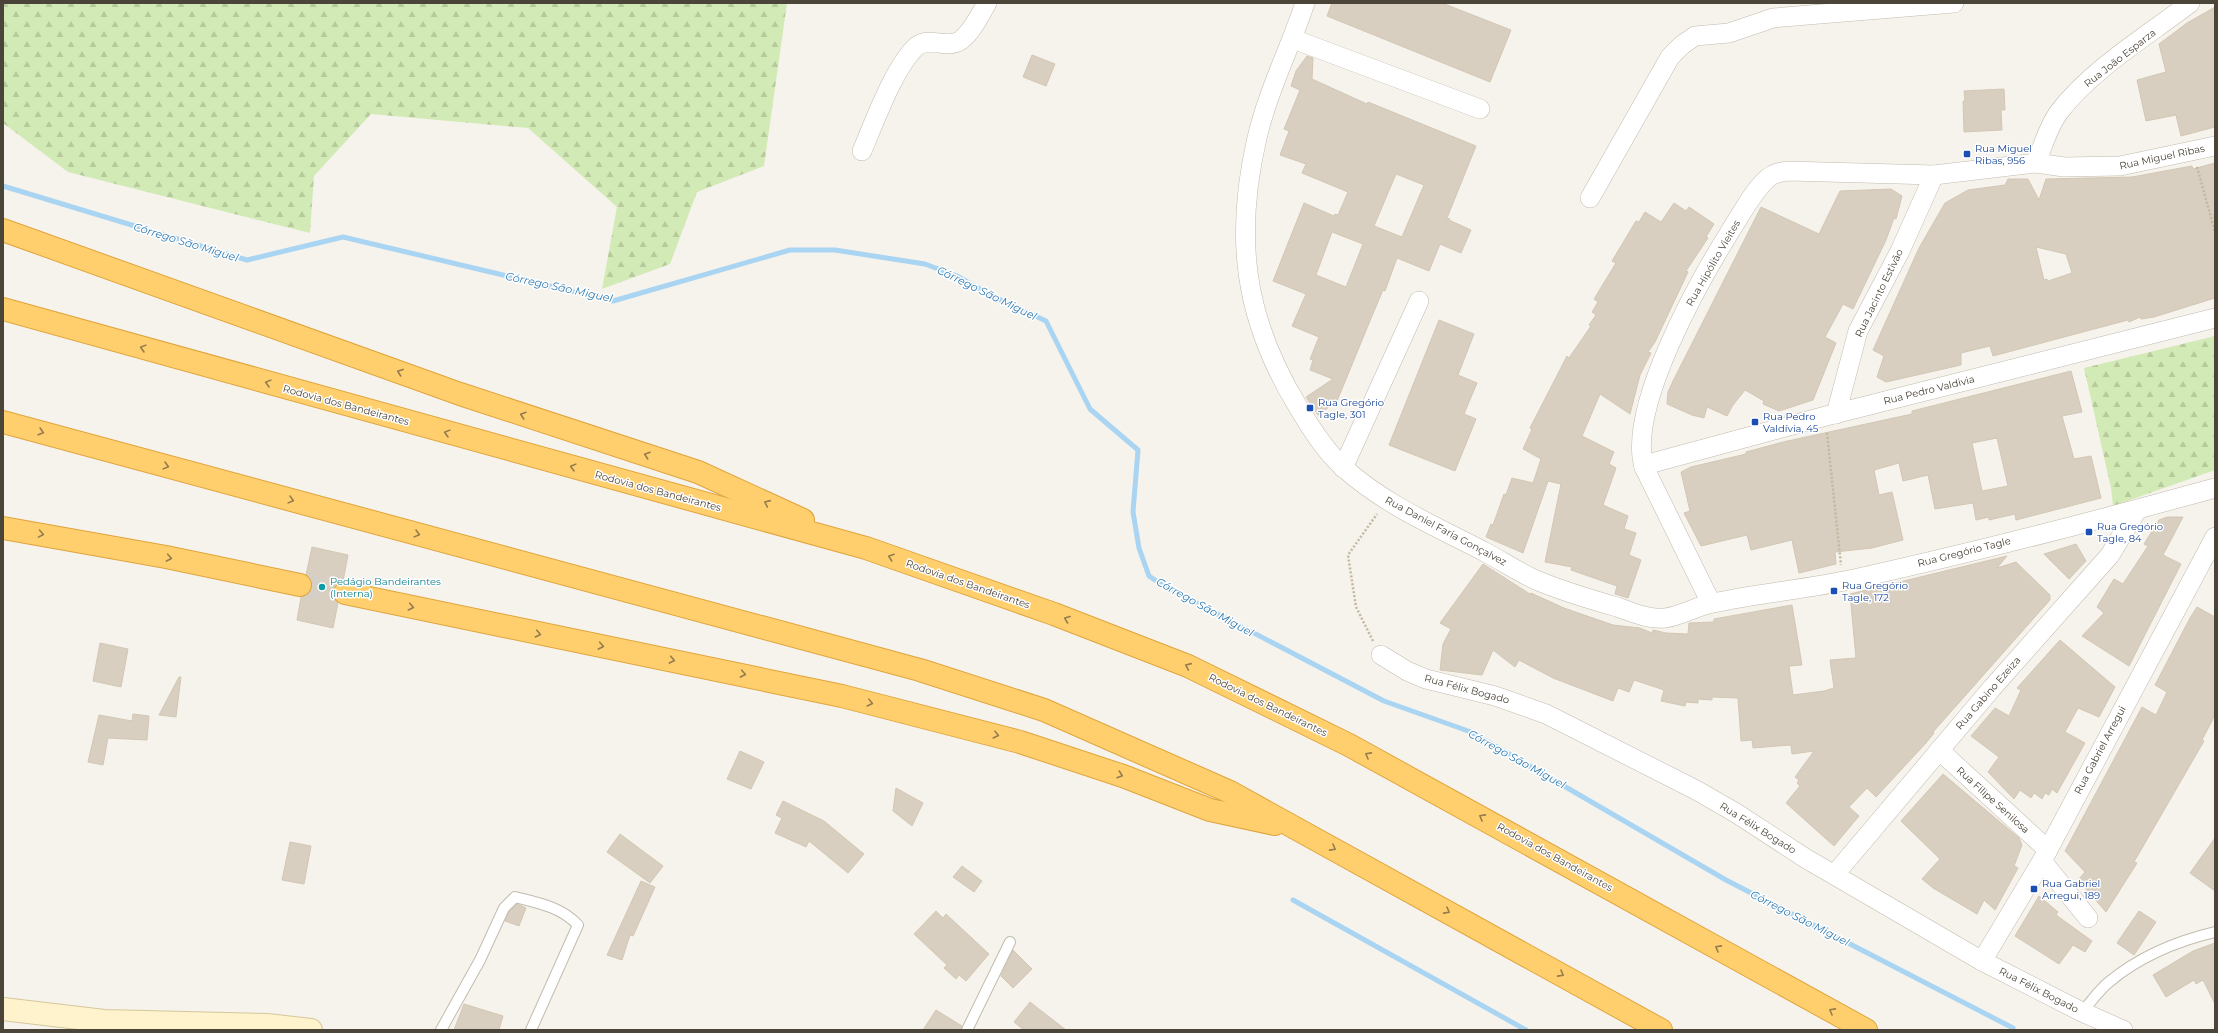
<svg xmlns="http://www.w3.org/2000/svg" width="2218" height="1033" font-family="Montserrat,sans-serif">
  <defs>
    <pattern id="forest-firs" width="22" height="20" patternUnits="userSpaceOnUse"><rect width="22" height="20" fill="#d2eab5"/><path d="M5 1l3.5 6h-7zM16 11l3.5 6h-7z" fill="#b6ca9c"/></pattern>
  </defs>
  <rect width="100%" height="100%" fill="#f6f3ec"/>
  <g fill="url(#forest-firs)">
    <path d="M 3,3 L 787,3 L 764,166 L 697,192 L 670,264 L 602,289 L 617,207 L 528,128 L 371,114 L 314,176 L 310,233 L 68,172 L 3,123 Z"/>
    <path d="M 2215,336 L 2215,470 L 2113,506 L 2111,488 L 2084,368 Z"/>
  </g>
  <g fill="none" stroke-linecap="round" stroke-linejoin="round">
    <g stroke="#a9d4f2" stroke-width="5">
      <path d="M 3,186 L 247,260 L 343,237 L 613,301 L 790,250 L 835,250 L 925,264 L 957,276 L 990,295 L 1046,321 L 1090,409 L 1138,450 L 1133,512 L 1139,548 L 1149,576 L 1164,586 L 1384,701 L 1471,732 L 1726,880 L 2013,1028"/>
      <path d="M 1293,900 L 1526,1030"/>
    </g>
  </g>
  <g fill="#d8cfc1" stroke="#d3c7b4" fill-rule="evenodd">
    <path d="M 1332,3 L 1442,3 L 1511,30 L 1490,82 L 1327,16 Z"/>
    <path d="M 2215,7 L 2215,127 L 2181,136 L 2176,115 L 2146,121 L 2137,80 L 2166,72 L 2159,44 L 2187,23 Z"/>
    <path d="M 1032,55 L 1055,64 L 1046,86 L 1023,77 Z"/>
    <path d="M 1307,56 L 1313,58 L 1312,79 L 1367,104 L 1368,102 L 1476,146 L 1447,218 L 1450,219 L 1449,220 L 1471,230 L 1461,253 L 1440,244 L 1429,271 L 1397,258 L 1385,291 L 1383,290 L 1372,316 L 1337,401 L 1318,415 L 1306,397 L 1333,379 L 1310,370 L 1313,360 L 1310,359 L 1319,337 L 1292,326 L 1306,294 L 1273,281 L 1304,203 L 1334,216 L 1335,214 L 1338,215 L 1348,192 L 1302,173 L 1306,164 L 1280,155 L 1289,131 L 1284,129 L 1300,90 L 1291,86 L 1296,71 ZM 1396,174 L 1424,185 L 1402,237 L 1374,226 ZM 1332,232 L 1363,244 L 1346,287 L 1316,275 Z"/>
    <path d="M 2004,89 L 2005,110 L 2001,110 L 2002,130 L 1964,132 L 1963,101 L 1965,101 L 1964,91 Z"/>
    <path d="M 2215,163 L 2215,298 L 2154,317 L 2141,319 L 2140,317 L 2129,322 L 2128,320 L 1993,356 L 1990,346 L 1961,353 L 1961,365 L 1886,382 L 1877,377 L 1884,356 L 1873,350 L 1919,248 L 1945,203 L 1968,190 L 2005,185 L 2008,179 L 2028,179 L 2039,200 L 2046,179 L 2132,177 L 2192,166 L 2193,169 ZM 2036,247 L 2066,254 L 2072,273 L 2048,281 L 2047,279 L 2044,280 Z"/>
    <path d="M 1891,189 L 1902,196 L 1896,219 L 1894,218 L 1886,240 L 1853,309 L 1843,304 L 1825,337 L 1836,343 L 1813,400 L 1779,411 L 1763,404 L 1764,401 L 1745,390 L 1733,405 L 1727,416 L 1707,407 L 1704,418 L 1692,415 L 1667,404 L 1668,392 L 1673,381 L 1761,207 L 1819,234 L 1840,191 Z"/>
    <path d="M 1674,203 L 1686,211 L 1689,207 L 1714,224 L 1706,237 L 1708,238 L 1686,271 L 1688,272 L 1655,342 L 1648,352 L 1651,353 L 1640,375 L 1630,414 L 1600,394 L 1582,436 L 1614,452 L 1609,464 L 1616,468 L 1603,505 L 1628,516 L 1624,529 L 1636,533 L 1629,555 L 1641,560 L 1628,598 L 1615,594 L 1617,586 L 1571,570 L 1572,567 L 1545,562 L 1561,484 L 1548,481 L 1523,553 L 1486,537 L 1491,524 L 1493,525 L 1504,494 L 1506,495 L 1512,478 L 1533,483 L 1541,459 L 1523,449 L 1532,429 L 1530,428 L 1567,356 L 1569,358 L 1591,326 L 1589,325 L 1596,315 L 1592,312 L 1598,302 L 1594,299 L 1616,263 L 1612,261 L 1636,221 L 1639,222 L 1645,212 L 1661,222 Z"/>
    <path d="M 1439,320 L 1474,334 L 1458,375 L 1477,383 L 1464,414 L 1476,419 L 1455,471 L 1389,445 Z"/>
    <path d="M 2071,371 L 2082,412 L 2062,416 L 2074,459 L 2091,456 L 2101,498 L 2016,520 L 2015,514 L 1989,520 L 1989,517 L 1976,520 L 1973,503 L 1935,509 L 1928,475 L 1903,481 L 1899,463 L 1874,470 L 1879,495 L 1892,492 L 1903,540 L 1872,548 L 1835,552 L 1836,564 L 1799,573 L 1792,540 L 1751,550 L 1747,535 L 1701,546 L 1684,513 L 1690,511 L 1681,472 L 1691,467 L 1746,454 L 1746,452 L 1783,442 L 1912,414 L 1912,411 ZM 1997,438 L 2008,486 L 1982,491 L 1972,443 Z"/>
    <path d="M 2167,517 L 2183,517 L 2163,555 L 2181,564 L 2129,666 L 2082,636 L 2104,613 L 2097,607 L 2114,579 L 2123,584 L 2148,546 L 2144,544 L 2159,520 Z"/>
    <path d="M 2076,544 L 2086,561 L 2069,579 L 2044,554 Z"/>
    <path d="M 312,547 L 348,555 L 343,581 L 336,584 L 333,590 L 333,597 L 338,603 L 333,628 L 297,620 L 301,597 L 309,594 L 312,588 L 312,581 L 306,575 Z"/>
    <path d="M 2007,556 L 1997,568 L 2016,562 L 2050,595 L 2050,600 L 1933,732 L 1934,733 L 1926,743 L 1876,797 L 1867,788 L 1849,807 L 1859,816 L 1834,846 L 1786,803 L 1800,786 L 1797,783 L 1799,780 L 1795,777 L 1814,751 L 1792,754 L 1791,745 L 1753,748 L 1752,740 L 1741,741 L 1738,698 L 1712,697 L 1712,700 L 1698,699 L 1698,703 L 1686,702 L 1685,706 L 1661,701 L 1664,690 L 1634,680 L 1629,692 L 1618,688 L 1613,701 L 1553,678 L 1519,660 L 1515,667 L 1493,650 L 1482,675 L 1440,670 L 1443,644 L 1451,629 L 1440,623 L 1483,564 L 1530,594 L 1531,593 L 1564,608 L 1613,625 L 1640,628 L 1652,633 L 1653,630 L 1666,633 L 1688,634 L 1689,623 L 1714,622 L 1714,619 L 1792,605 L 1802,665 L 1789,666 L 1793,695 L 1824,691 L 1834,688 L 1830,660 L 1856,658 L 1850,594 Z"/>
    <path d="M 2197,607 L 2215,617 L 2215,715 L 2202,740 L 2204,741 L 2134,862 L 2137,863 L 2106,912 L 2078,880 L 2085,872 L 2065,851 L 2142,707 L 2156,715 L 2167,692 L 2155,685 L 2190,618 Z"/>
    <path d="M 2060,640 L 2115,687 L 2099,717 L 2078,708 L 2065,732 L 2085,743 L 2057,793 L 2052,789 L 2049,795 L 2045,793 L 2042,799 L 2034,793 L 2031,798 L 2020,790 L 2014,799 L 1988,772 L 1999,757 L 1971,736 L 1995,708 L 2009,716 L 2021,690 L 2017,688 Z"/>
    <path d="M 100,643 L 128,649 L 121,687 L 93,681 Z"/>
    <path d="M 179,677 L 181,677 L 176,717 L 159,715 Z"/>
    <path d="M 133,714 L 149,716 L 147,740 L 108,738 L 103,765 L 88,762 L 99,715 L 132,721 Z"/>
    <path d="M 740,751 L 764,762 L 751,789 L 727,779 Z"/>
    <path d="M 1943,774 L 2019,838 L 2022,845 L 2014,866 L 2018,868 L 1995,910 L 1984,900 L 1977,914 L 1933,888 L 1922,879 L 1940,859 L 1901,821 Z"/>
    <path d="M 896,788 L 923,803 L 912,826 L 893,811 Z"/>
    <path d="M 783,801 L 824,821 L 864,854 L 848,873 L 809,841 L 806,847 L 775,833 L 782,818 L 776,815 Z"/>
    <path d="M 620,834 L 663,866 L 650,883 L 607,852 Z"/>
    <path d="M 2215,838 L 2215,891 L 2190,873 Z"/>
    <path d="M 290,842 L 311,846 L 304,884 L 282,880 Z"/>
    <path d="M 962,866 L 982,881 L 974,892 L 953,877 Z"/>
    <path d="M 641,881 L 655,887 L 633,936 L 630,935 L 622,960 L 607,955 Z"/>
    <path d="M 2039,896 L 2058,912 L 2056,915 L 2092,941 L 2085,952 L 2073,945 L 2059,964 L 2015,936 Z"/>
    <path d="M 517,904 L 526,908 L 519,926 L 505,921 L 509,912 Z"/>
    <path d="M 936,911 L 943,918 L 946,914 L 989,954 L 966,981 L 959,975 L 956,979 L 944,968 L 947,965 L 914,934 Z"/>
    <path d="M 2139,911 L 2156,922 L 2134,955 L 2117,943 Z"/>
    <path d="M 2215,943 L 2215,1004 L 2203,980 L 2196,984 L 2194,980 L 2166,997 L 2153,975 L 2193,951 Z"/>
    <path d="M 1013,950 L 1032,969 L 1013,988 L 1001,976 Z"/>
    <path d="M 1030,1002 L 1066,1030 L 1024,1030 L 1014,1022 Z"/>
    <path d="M 464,1004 L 503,1016 L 499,1030 L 454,1030 Z"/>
    <path d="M 936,1010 L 962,1026 L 961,1030 L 923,1030 Z"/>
  </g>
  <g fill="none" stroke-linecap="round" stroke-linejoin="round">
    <path stroke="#d4d0c8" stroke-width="22" stroke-dasharray="22 11" stroke-linecap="butt" d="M 300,585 L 345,593"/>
    <defs>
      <g id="service">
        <path d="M 2082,1012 C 2091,1002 2099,990 2109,982 C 2139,957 2177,941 2215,932"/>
        <path d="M 441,1030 L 480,960 L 504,908 L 515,897 C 539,903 561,907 578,925 L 531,1030"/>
        <path d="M 967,1030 L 1010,942"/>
      </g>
      <g id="minor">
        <path d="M 1305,3 C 1290,48 1268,91 1257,138 C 1234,237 1244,318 1297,405 C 1310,427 1325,451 1344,468 C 1385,505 1437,527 1485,552 C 1502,561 1518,572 1536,580 C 1562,591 1589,599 1617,607 C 1631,612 1650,620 1665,618 C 1681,616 1697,606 1713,603 C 1760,593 1808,589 1854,579 C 1975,552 2096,521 2215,488"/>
        <path d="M 1293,39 L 1480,109"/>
        <path d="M 862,151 C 874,123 895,65 917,46 C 930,36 948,50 961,40 C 972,32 980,15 987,3"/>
        <path d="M 2036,163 C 2043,146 2048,127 2059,112 C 2092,69 2147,36 2190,3"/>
        <path d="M 1590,198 L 1670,57 L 1682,45 L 1695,36 L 1729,33 L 1773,18 L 1954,3"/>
        <path d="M 1836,414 L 1858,331 L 1900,251 L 1934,175"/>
        <path d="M 1644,467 L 1652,463 L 1826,416 L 2215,318"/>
        <path d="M 1343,468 L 1419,301"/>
        <path d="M 1711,603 L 1644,467 C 1627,408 1699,281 1731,230 C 1742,213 1753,191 1768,178 C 1774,173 1780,172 1788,171 L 1934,175 L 2036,163 L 2064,167 L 2120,166 L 2215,146"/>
        <path d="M 1381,655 L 1407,671 L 1426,679 L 1495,696 L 1546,714 L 1696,790 L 1736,813 L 1805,858 L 1982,961 L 2082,1012 L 2123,1030"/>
        <path d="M 1939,750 L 2048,850"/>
        <path d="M 2042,861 L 2088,918"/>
        <path d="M 1835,874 L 1992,688 L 2110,555 L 2137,510"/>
        <path d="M 1982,961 L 2042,861 L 2215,537"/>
      </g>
      <path id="secondary" d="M 3,1009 L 104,1021 L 267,1025 L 311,1030"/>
      <g id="motorway">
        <path d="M 3,230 L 460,394 L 698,472 L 803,520"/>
        <path d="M 3,309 L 866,548 L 1054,614 L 1188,666 L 1349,745 L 1866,1030"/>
        <path d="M 3,422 L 920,670 L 1044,710 L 1230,792 L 1661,1030"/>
        <path d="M 3,528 L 166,557 L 300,585"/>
        <path d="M 345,593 L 842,696 L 1020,742 L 1123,776 L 1210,810 L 1275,824"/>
      </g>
    </defs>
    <use href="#service" stroke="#c2bbae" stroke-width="12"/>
    <use href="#minor" stroke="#c2bbae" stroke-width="20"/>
    <use href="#secondary" stroke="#d6c79b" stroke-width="24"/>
    <use href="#motorway" stroke="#e0a43c" stroke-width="24"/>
    <g stroke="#c4b79f" stroke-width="2.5" stroke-dasharray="2 2" stroke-linecap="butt">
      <path d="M 2197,167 L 2215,232"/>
      <path d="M 1827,433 L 1841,565"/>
      <path d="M 1373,641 L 1356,607 L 1348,555 L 1377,514"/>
    </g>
    <use href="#service" stroke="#fff" stroke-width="10"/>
    <use href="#minor" stroke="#fff" stroke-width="19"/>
    <use href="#secondary" stroke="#fff3cd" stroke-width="22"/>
    <use href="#motorway" stroke="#ffcf6e" stroke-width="22"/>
  </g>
  <defs><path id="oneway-chevron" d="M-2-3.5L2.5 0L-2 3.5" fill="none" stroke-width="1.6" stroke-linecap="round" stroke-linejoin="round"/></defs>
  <g stroke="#937c4e">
    <use href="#oneway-chevron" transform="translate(143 348) rotate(-165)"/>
    <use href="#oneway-chevron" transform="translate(400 372) rotate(-160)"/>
    <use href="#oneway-chevron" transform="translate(268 383) rotate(-165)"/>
    <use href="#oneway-chevron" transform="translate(523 415) rotate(-162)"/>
    <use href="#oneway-chevron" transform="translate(41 432) rotate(16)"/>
    <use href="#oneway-chevron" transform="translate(447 433) rotate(-165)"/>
    <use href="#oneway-chevron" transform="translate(647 455) rotate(-162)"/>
    <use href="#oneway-chevron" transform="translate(166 466) rotate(15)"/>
    <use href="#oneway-chevron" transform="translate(573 467) rotate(-165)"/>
    <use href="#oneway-chevron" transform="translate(291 500) rotate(15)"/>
    <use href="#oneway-chevron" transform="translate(767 503) rotate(-156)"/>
    <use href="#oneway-chevron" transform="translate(41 534) rotate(10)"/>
    <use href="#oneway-chevron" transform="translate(417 534) rotate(15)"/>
    <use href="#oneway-chevron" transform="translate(891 557) rotate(-161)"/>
    <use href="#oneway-chevron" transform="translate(169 558) rotate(11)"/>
    <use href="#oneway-chevron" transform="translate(411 607) rotate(12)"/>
    <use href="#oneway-chevron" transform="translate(1067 619) rotate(-159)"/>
    <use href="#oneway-chevron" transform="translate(538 634) rotate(12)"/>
    <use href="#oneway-chevron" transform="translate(601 646) rotate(11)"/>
    <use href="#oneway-chevron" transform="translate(672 660) rotate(11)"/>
    <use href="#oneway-chevron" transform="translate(1188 666) rotate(-156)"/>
    <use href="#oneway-chevron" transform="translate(743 674) rotate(11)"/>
    <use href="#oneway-chevron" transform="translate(870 703) rotate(14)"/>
    <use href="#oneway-chevron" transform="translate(996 735) rotate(14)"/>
    <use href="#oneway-chevron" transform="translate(1368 755) rotate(-151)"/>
    <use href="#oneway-chevron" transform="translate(1120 775) rotate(19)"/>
    <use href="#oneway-chevron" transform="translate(1482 817) rotate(-151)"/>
    <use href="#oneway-chevron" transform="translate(1333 848) rotate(29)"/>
    <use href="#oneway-chevron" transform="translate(1447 911) rotate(29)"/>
    <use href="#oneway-chevron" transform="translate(1718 948) rotate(-151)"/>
    <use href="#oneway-chevron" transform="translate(1561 974) rotate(29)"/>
    <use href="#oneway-chevron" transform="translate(1832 1011) rotate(-151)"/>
  </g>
  <g fill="#1a4fb4" stroke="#fff" stroke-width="1.5">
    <rect x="1963" y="150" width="8" height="8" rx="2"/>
    <rect x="1306" y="404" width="8" height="8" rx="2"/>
    <rect x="1751" y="418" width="8" height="8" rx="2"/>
    <rect x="2085" y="528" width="8" height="8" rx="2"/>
    <rect x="1830" y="587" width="8" height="8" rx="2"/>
    <rect x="2030" y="885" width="8" height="8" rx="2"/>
  </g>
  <circle fill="#0f9aa8" stroke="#fff" stroke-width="1.5" cx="322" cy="587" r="4"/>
  <g text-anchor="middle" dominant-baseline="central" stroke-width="3" stroke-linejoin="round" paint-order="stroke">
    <g font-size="10" fill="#4b4439" stroke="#fff">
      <text transform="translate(2120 58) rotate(-38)">Rua João Esparza</text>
      <text transform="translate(2162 157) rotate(-12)">Rua Miguel Ribas</text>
      <text transform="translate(1713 263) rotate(-60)">Rua Hipólito Vieites</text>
      <text transform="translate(1879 293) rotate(-64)">Rua Jacinto Estivão</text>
      <text transform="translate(1929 390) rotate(-14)">Rua Pedro Valdivia</text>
      <text transform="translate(346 405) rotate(15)">Rodovia dos Bandeirantes</text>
      <text transform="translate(658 491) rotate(15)">Rodovia dos Bandeirantes</text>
      <text transform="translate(1446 531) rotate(28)">Rua Daniel Faria Gonçalvez</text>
      <text transform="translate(1964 552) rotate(-14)">Rua Gregório Tagle</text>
      <text transform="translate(968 584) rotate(19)">Rodovia dos Bandeirantes</text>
      <text transform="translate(1467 689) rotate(15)">Rua Félix Bogado</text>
      <text transform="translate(1988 693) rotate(-49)">Rua Gabino Ezeiza</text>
      <text transform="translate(1268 705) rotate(26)">Rodovia dos Bandeirantes</text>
      <text transform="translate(2100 750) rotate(-62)">Rua Gabriel Arregui</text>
      <text transform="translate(1993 800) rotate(42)">Rua Filipe Senilosa</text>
      <text transform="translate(1758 828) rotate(32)">Rua Félix Bogado</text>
      <text transform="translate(1555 857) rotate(29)">Rodovia dos Bandeirantes</text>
      <text transform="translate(2039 990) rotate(27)">Rua Félix Bogado</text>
    </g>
    <g font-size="10" fill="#164399" stroke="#fff" text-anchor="start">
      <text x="1975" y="148">Rua Miguel<tspan x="1975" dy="12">Ribas, 956</tspan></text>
      <text x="1318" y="402">Rua Gregório<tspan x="1318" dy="12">Tagle, 301</tspan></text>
      <text x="1763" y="416">Rua Pedro<tspan x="1763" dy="12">Valdívia, 45</tspan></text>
      <text x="2097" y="526">Rua Gregório<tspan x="2097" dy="12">Tagle, 84</tspan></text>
      <text x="1842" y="585">Rua Gregório<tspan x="1842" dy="12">Tagle, 172</tspan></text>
      <text x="2042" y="883">Rua Gabriel<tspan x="2042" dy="12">Arregui, 189</tspan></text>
    </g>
    <g font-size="10" fill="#0d838f" stroke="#fff" text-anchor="start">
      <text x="330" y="581">Pedágio Bandeirantes<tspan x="330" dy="12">(Interna)</tspan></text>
    </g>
    <g font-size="11" font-style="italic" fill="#2e7ab2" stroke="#fff">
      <text transform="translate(186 242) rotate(17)">Córrego São Miguel</text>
      <text transform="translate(559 287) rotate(12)">Córrego São Miguel</text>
      <text transform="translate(987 293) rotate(26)">Córrego São Miguel</text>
      <text transform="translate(1205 607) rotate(29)">Córrego São Miguel</text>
      <text transform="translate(1517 759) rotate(29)">Córrego São Miguel</text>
      <text transform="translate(1800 918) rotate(27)">Córrego São Miguel</text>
    </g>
  </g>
  <rect width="2218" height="1033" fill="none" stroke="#4b4439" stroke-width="8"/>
</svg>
